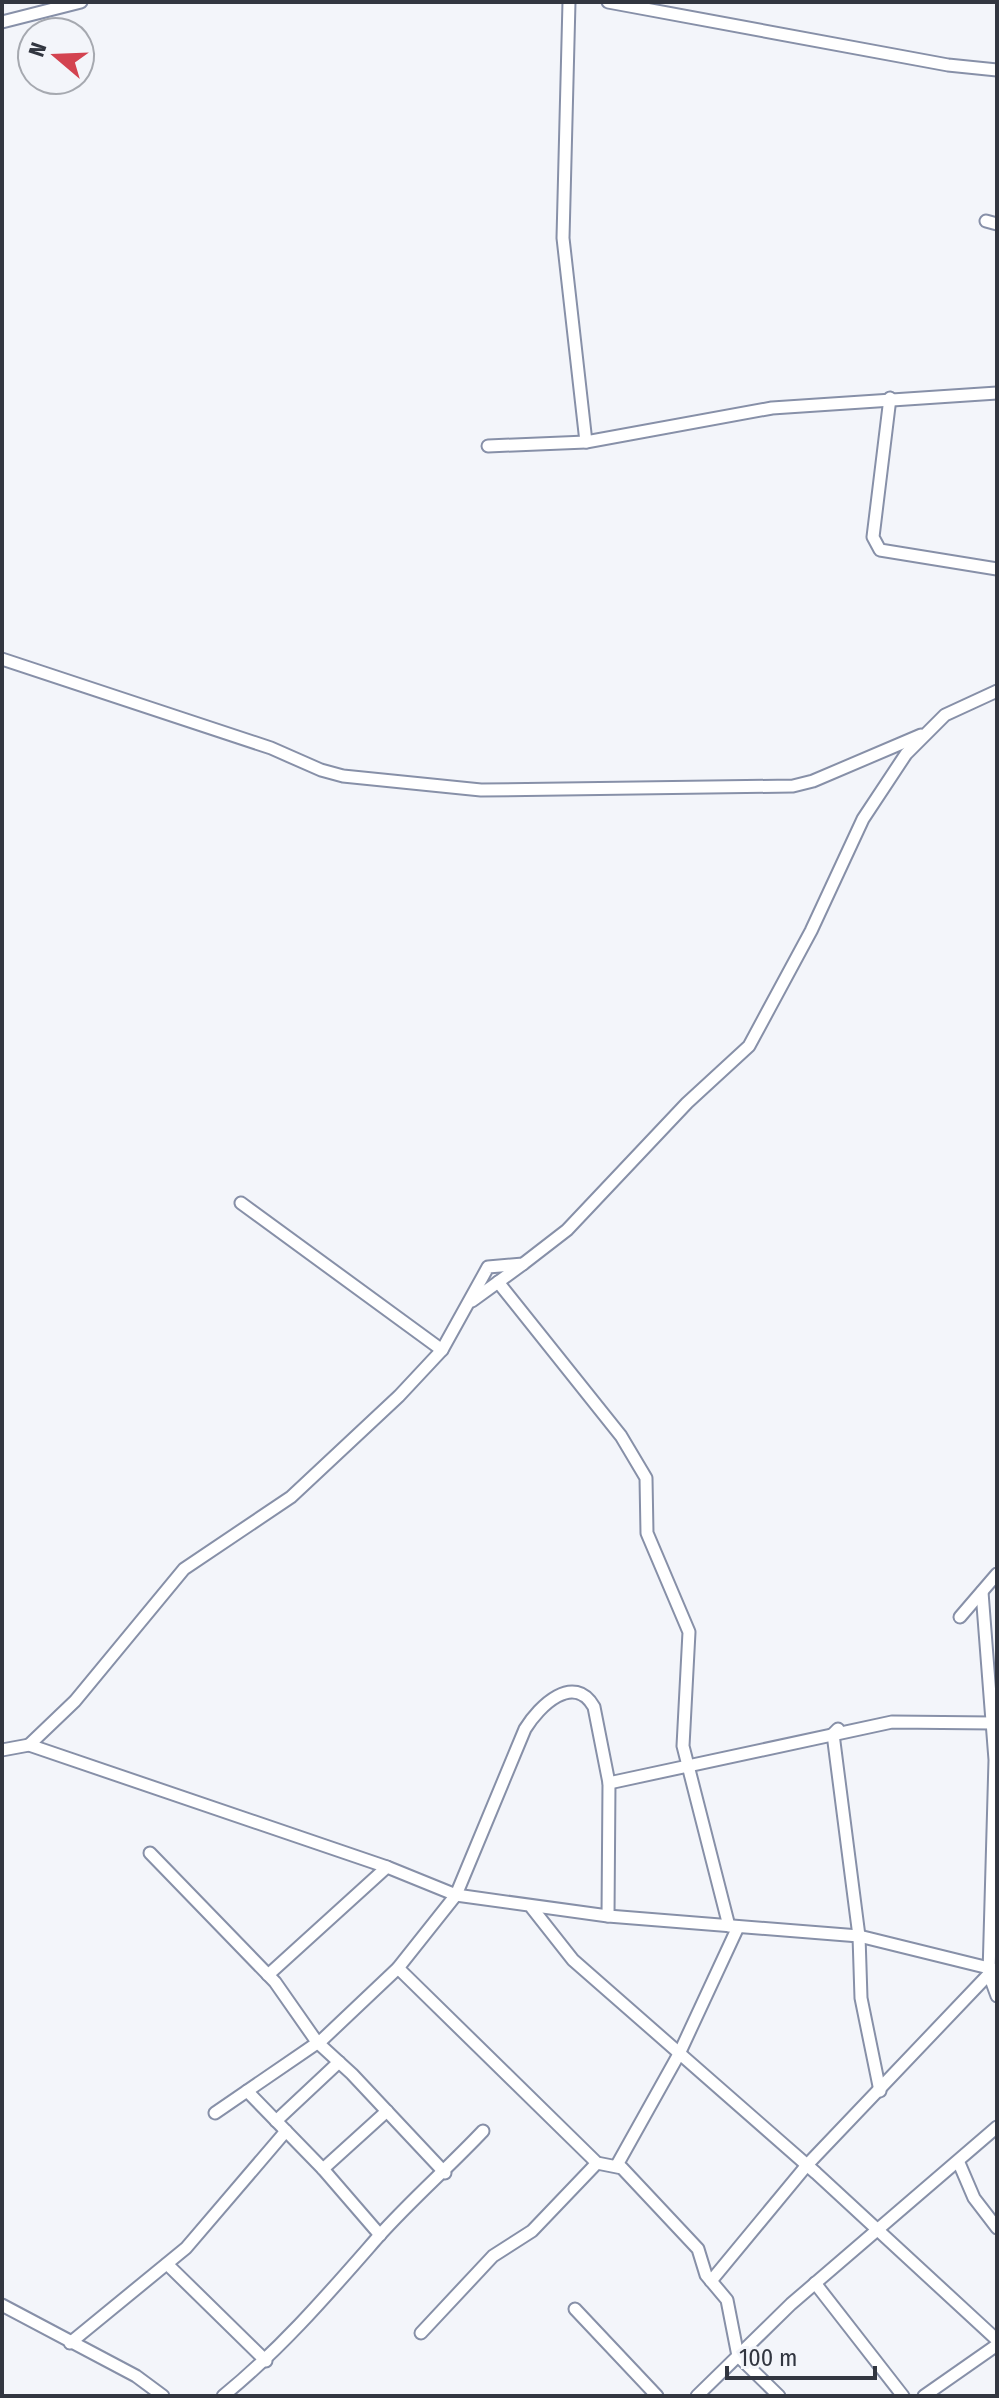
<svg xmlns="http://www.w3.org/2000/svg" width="999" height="2398" font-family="'Fira Sans Condensed',sans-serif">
  <rect width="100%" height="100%" fill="#f3f5fa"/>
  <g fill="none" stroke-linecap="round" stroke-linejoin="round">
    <defs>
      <g id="minor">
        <path d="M 569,2 L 563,238 L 586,442"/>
        <path d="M 608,2 L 948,65 L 997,70"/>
        <path d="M 2,22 L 81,2"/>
        <path d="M 986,221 L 997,224"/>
        <path d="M 890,398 L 873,537 L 880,550 L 997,569"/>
        <path d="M 488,446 L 586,442 L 772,408 L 997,393"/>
        <path d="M 2,659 L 271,748 L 321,770 L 343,776 L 481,790 L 793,786 L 813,781 L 921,735"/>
        <path d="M 241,1203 L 442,1350"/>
        <path d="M 498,1282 L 621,1436 L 646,1478 L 647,1533 L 689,1632 L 683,1746 L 729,1926"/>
        <path d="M 472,1301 L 523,1264"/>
        <path d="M 982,1592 L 995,1760 L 989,1974 L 997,1996"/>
        <path d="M 960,1617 L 997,1574"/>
        <path d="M 838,1729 L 833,1734 L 859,1936 L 861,1998 L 880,2091"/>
        <path d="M 29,1745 L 75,1701 L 184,1569 L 291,1497 L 399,1396 L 442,1350 L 488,1267 L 523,1264 L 567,1230 L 687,1103 L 749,1046 L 811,931 L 863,819 L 906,754 L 945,715 L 997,691"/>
        <path d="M 2,1750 L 29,1745 L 387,1867 L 456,1895 L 608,1916 L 859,1936 L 997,1970"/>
        <path d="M 609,1783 L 892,1722 L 993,1723"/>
        <path d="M 150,1853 L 275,1982 L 317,2042 L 352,2074 L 445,2173"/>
        <path d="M 532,1908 L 573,1960 L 816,2173 L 997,2340"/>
        <path d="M 398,1968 L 597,2163 L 622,2168 L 698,2249 L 706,2275 L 727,2300 L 738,2356 L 779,2396"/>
        <path d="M 268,1975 L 387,1867"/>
        <path d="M 247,2091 L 323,2169 L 380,2235"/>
        <path d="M 215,2113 L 323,2039 L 398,1968 L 456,1895 L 525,1729 C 539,1706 574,1672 594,1707 L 609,1783 L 608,1916"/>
        <path d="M 276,2121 L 339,2062"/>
        <path d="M 959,2163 L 974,2198 L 997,2228"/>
        <path d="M 617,2165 L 679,2054 L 738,1927"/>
        <path d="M 323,2169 L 387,2111"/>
        <path d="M 167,2264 L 266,2361"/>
        <path d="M 711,2281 L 807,2165 L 989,1974"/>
        <path d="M 815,2283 L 903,2396"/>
        <path d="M 2,2305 L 136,2376 L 163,2396"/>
        <path d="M 575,2309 L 657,2396"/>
        <path d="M 421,2333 L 493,2256 L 532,2231 L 597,2163"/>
        <path d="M 70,2343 L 186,2248 L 286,2131"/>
        <path d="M 223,2396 C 282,2348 329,2293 378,2237 C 411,2200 449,2167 483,2131"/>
        <path d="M 697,2396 L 791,2304 L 997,2127"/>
        <path d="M 924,2396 L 997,2345"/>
      </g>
    </defs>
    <use href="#minor" stroke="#8790a8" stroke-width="15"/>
    <use href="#minor" stroke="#fff" stroke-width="11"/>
  </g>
  <rect width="999" height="2398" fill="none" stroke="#323640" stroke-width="8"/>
  <g transform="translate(56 56) rotate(289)"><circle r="38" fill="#f3f5fa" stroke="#a6a9b0" stroke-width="2"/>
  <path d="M0-6L14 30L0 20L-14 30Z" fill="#d34350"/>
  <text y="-12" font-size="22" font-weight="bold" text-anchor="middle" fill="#323640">N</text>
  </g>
  <path d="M727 2366v12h148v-12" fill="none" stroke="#323640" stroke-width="4"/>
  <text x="739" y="2366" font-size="24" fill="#323640" stroke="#f3f5fa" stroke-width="6" paint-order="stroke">100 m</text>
</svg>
